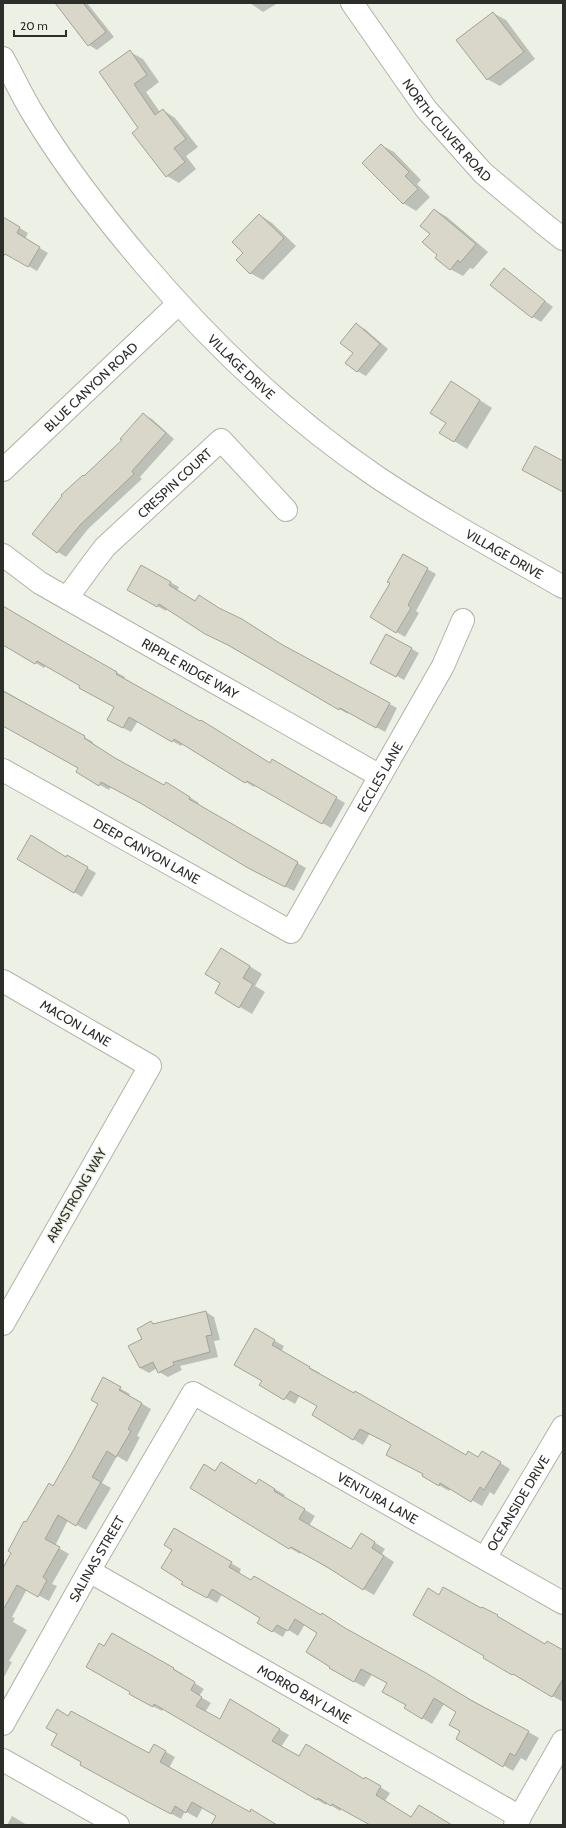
<svg xmlns="http://www.w3.org/2000/svg" width="566" height="1828" font-family="Cabin,sans-serif">
  <rect width="100%" height="100%" fill="#edf1e5"/>
  <g fill="#0003">
    <path d="M 56,3 L 87,3 L 114,37 L 97,50 L 89,45 Z"/>
    <path d="M 250,3 L 278,3 L 263,12 Z"/>
    <path d="M 493,13 L 506,20 L 535,59 L 500,86 L 487,79 Z"/>
    <path d="M 130,52 L 143,59 L 159,82 L 146,92 L 160,112 L 163,110 L 175,118 L 198,147 L 186,156 L 196,169 L 179,183 L 167,176 L 140,128 L 101,72 Z"/>
    <path d="M 381,145 L 394,152 L 421,180 L 417,184 L 430,197 L 416,211 L 403,203 Z"/>
    <path d="M 435,210 L 447,217 L 488,252 L 473,269 L 470,268 L 463,276 L 450,269 L 439,255 L 431,234 Z"/>
    <path d="M 260,215 L 272,223 L 296,246 L 263,280 L 250,273 Z"/>
    <path d="M 3,218 L 28,233 L 25,239 L 48,253 L 37,271 L 3,251 Z"/>
    <path d="M 504,270 L 553,307 L 541,322 L 533,317 Z"/>
    <path d="M 356,324 L 365,329 L 388,349 L 366,376 L 357,371 L 354,353 Z"/>
    <path d="M 463,389 L 492,408 L 467,449 L 454,441 Z"/>
    <path d="M 143,414 L 152,419 L 174,439 L 140,477 L 142,479 L 88,529 L 66,557 L 58,552 L 34,533 L 85,477 L 123,440 Z"/>
    <path d="M 403,555 L 436,574 L 416,611 L 419,613 L 405,637 L 371,617 L 391,583 Z"/>
    <path d="M 141,566 L 179,587 L 177,591 L 196,602 L 286,648 L 397,708 L 385,732 L 349,712 L 348,714 L 215,638 L 167,608 L 166,611 L 128,590 Z"/>
    <path d="M 3,606 L 31,624 L 125,677 L 124,680 L 270,764 L 272,760 L 345,803 L 331,828 L 256,785 L 254,787 L 183,743 L 181,746 L 138,721 L 131,732 L 108,720 L 115,707 L 46,665 L 44,668 L 3,643 Z"/>
    <path d="M 387,635 L 419,653 L 404,680 L 372,662 Z"/>
    <path d="M 3,690 L 93,742 L 92,744 L 122,763 L 164,786 L 175,788 L 199,803 L 197,805 L 306,868 L 294,891 L 258,873 L 149,806 L 111,786 L 109,790 L 77,772 L 80,768 L 3,724 Z"/>
    <path d="M 67,856 L 96,873 L 82,897 L 74,892 Z"/>
    <path d="M 234,956 L 262,974 L 255,986 L 265,992 L 252,1014 L 216,993 Z"/>
    <path d="M 206,1312 L 214,1317 L 220,1340 L 214,1341 L 218,1357 L 180,1366 L 182,1370 L 168,1377 L 159,1372 L 157,1368 L 149,1373 L 140,1368 L 143,1340 L 151,1322 L 156,1324 Z"/>
    <path d="M 255,1330 L 284,1346 L 281,1352 L 320,1373 L 319,1375 L 466,1457 L 479,1459 L 483,1452 L 510,1469 L 494,1495 L 490,1492 L 482,1506 L 451,1488 L 449,1491 L 423,1476 L 424,1474 L 392,1445 L 370,1433 L 363,1445 L 334,1428 L 318,1406 L 300,1395 L 295,1404 L 261,1385 L 263,1381 Z"/>
    <path d="M 104,1379 L 130,1394 L 129,1396 L 151,1409 L 137,1436 L 140,1437 L 127,1462 L 117,1456 L 102,1483 L 111,1488 L 86,1530 L 68,1520 L 55,1546 L 69,1554 L 52,1584 L 57,1586 L 49,1601 L 27,1589 L 12,1617 L 15,1618 L 13,1622 L 27,1630 L 9,1661 L 12,1662 L 3,1679 L 3,1570 L 27,1523 L 54,1487 L 99,1404 Z"/>
    <path d="M 215,1472 L 257,1485 L 270,1486 L 285,1495 L 284,1497 L 315,1516 L 309,1526 L 351,1550 L 371,1540 L 385,1549 L 382,1554 L 394,1562 L 374,1595 L 301,1552 L 300,1554 L 290,1548 L 191,1487 Z"/>
    <path d="M 174,1530 L 241,1569 L 239,1574 L 321,1616 L 323,1614 L 353,1633 L 539,1738 L 526,1761 L 521,1758 L 513,1771 L 457,1738 L 461,1731 L 457,1712 L 444,1704 L 432,1724 L 406,1708 L 408,1705 L 388,1683 L 372,1674 L 364,1687 L 330,1668 L 331,1666 L 318,1633 L 305,1624 L 298,1636 L 287,1629 L 283,1637 L 258,1623 L 261,1618 L 222,1594 L 217,1603 L 183,1584 L 184,1581 L 173,1550 Z"/>
    <path d="M 440,1596 L 482,1610 L 483,1608 L 545,1646 L 563,1651 L 563,1702 L 484,1658 L 485,1656 Z"/>
    <path d="M 112,1634 L 183,1674 L 182,1675 L 204,1689 L 199,1696 L 211,1703 L 205,1712 L 220,1720 L 231,1701 L 289,1735 L 281,1747 L 300,1757 L 365,1780 L 365,1778 L 390,1793 L 385,1801 L 412,1818 L 451,1825 L 372,1825 L 342,1808 L 340,1811 L 327,1803 L 326,1805 L 164,1708 L 162,1711 L 130,1694 L 131,1692 L 105,1648 Z"/>
    <path d="M 69,1717 L 149,1754 L 154,1745 L 175,1757 L 169,1768 L 250,1813 L 276,1825 L 213,1825 L 218,1816 L 203,1807 L 197,1818 L 185,1811 L 181,1819 L 91,1770 Z"/>
    <path d="M 12,1816 L 27,1825 L 7,1825 Z"/>
  </g>
  <g fill="#d9d6ca" stroke="#a5a297">
    <path d="M 55,3 L 83,3 L 106,32 L 88,46 Z"/>
    <path d="M 493,12 L 524,52 L 487,80 L 456,40 Z"/>
    <path d="M 130,50 L 147,75 L 134,84 L 155,115 L 163,109 L 186,139 L 174,148 L 185,162 L 166,177 L 132,133 L 138,128 L 99,72 Z"/>
    <path d="M 381,144 L 409,172 L 405,176 L 418,189 L 403,204 L 362,163 Z"/>
    <path d="M 434,209 L 476,244 L 460,263 L 458,260 L 450,270 L 435,258 L 437,255 L 422,242 L 430,234 L 420,226 Z"/>
    <path d="M 259,214 L 284,238 L 250,274 L 236,260 L 243,253 L 232,242 Z"/>
    <path d="M 3,217 L 20,227 L 17,233 L 40,247 L 28,267 L 5,254 L 3,257 Z"/>
    <path d="M 504,268 L 545,301 L 532,318 L 490,285 Z"/>
    <path d="M 356,323 L 380,344 L 357,372 L 345,363 L 353,353 L 340,343 Z"/>
    <path d="M 451,381 L 480,400 L 454,442 L 439,433 L 446,423 L 430,413 Z"/>
    <path d="M 143,413 L 166,433 L 132,471 L 134,474 L 80,525 L 57,553 L 32,534 L 62,496 L 61,495 L 83,475 L 84,476 L 122,440 L 120,439 Z"/>
    <path d="M 535,446 L 563,461 L 563,492 L 522,470 Z"/>
    <path d="M 403,554 L 428,568 L 408,605 L 411,608 L 396,633 L 370,617 L 390,583 L 387,582 Z"/>
    <path d="M 141,565 L 171,582 L 169,585 L 195,601 L 199,595 L 219,608 L 242,619 L 281,644 L 390,703 L 376,728 L 340,708 L 339,710 L 228,645 L 205,634 L 159,604 L 157,607 L 127,590 Z"/>
    <path d="M 3,606 L 59,639 L 117,672 L 116,674 L 200,721 L 201,720 L 270,763 L 272,759 L 337,797 L 322,824 L 247,781 L 245,783 L 174,739 L 172,742 L 129,717 L 123,728 L 107,720 L 114,707 L 79,688 L 80,686 L 37,661 L 35,664 L 3,645 Z"/>
    <path d="M 386,634 L 412,648 L 396,677 L 370,663 Z"/>
    <path d="M 3,691 L 85,736 L 84,738 L 115,758 L 164,785 L 166,782 L 190,797 L 189,799 L 298,862 L 285,887 L 248,868 L 142,804 L 101,782 L 99,786 L 76,772 L 78,768 L 3,726 Z"/>
    <path d="M 31,835 L 66,857 L 67,855 L 88,867 L 74,893 L 17,859 Z"/>
    <path d="M 221,948 L 250,966 L 243,978 L 253,984 L 239,1008 L 215,993 L 220,983 L 205,974 Z"/>
    <path d="M 206,1311 L 212,1335 L 206,1336 L 210,1352 L 173,1362 L 174,1365 L 158,1373 L 153,1362 L 140,1368 L 128,1346 L 142,1339 L 137,1329 L 151,1321 L 153,1324 Z"/>
    <path d="M 255,1328 L 275,1340 L 272,1345 L 310,1367 L 309,1368 L 354,1393 L 355,1391 L 466,1455 L 468,1451 L 478,1457 L 482,1451 L 501,1462 L 484,1490 L 480,1487 L 471,1502 L 440,1483 L 439,1486 L 422,1476 L 423,1474 L 386,1455 L 391,1445 L 360,1429 L 353,1440 L 312,1415 L 317,1406 L 290,1391 L 284,1400 L 259,1385 L 262,1381 L 234,1365 Z"/>
    <path d="M 103,1377 L 121,1387 L 119,1390 L 142,1403 L 128,1429 L 131,1431 L 116,1457 L 107,1451 L 92,1477 L 101,1482 L 76,1526 L 58,1515 L 45,1539 L 60,1547 L 43,1577 L 47,1580 L 38,1597 L 17,1585 L 3,1610 L 3,1568 L 11,1553 L 8,1551 L 24,1521 L 26,1522 L 49,1483 L 53,1486 L 73,1451 L 98,1404 L 91,1400 Z"/>
    <path d="M 221,1462 L 256,1484 L 259,1479 L 275,1489 L 274,1491 L 305,1509 L 299,1519 L 351,1549 L 361,1533 L 375,1542 L 372,1548 L 384,1556 L 363,1590 L 327,1567 L 291,1547 L 289,1549 L 190,1488 L 204,1464 L 215,1471 Z"/>
    <path d="M 174,1528 L 232,1562 L 229,1567 L 251,1580 L 254,1576 L 321,1615 L 322,1613 L 345,1628 L 426,1673 L 474,1702 L 529,1731 L 515,1756 L 510,1753 L 503,1767 L 456,1739 L 460,1731 L 449,1725 L 456,1712 L 434,1698 L 422,1719 L 404,1708 L 406,1705 L 382,1692 L 387,1683 L 361,1669 L 354,1682 L 329,1668 L 330,1667 L 306,1652 L 317,1633 L 295,1619 L 288,1631 L 277,1625 L 272,1632 L 257,1623 L 260,1618 L 212,1589 L 207,1598 L 181,1584 L 183,1582 L 161,1568 L 172,1550 L 164,1545 Z"/>
    <path d="M 443,1587 L 481,1608 L 482,1607 L 498,1615 L 497,1616 L 545,1644 L 547,1641 L 563,1650 L 563,1679 L 552,1697 L 513,1674 L 512,1675 L 483,1658 L 484,1656 L 413,1615 L 428,1588 L 439,1595 Z"/>
    <path d="M 112,1633 L 174,1668 L 173,1669 L 195,1682 L 191,1690 L 202,1697 L 196,1706 L 220,1719 L 230,1699 L 280,1729 L 272,1741 L 299,1756 L 306,1744 L 364,1779 L 365,1777 L 381,1786 L 376,1795 L 411,1817 L 419,1805 L 452,1825 L 370,1825 L 332,1804 L 331,1806 L 318,1798 L 317,1800 L 154,1704 L 153,1707 L 129,1694 L 130,1692 L 86,1667 L 99,1643 L 104,1646 Z"/>
    <path d="M 57,1709 L 68,1716 L 71,1711 L 149,1753 L 154,1744 L 166,1751 L 160,1762 L 250,1812 L 251,1809 L 277,1825 L 211,1825 L 216,1816 L 192,1802 L 186,1813 L 175,1806 L 171,1814 L 146,1801 L 80,1765 L 81,1762 L 51,1745 L 57,1734 L 46,1728 Z"/>
  </g>
  <g fill="none" stroke-linecap="round" stroke-linejoin="round">
    <defs>
      <g id="minor">
        <path id="s1" d="M 352,3 L 426,109 L 483,173 L 544,224 L 563,239"/>
        <path id="s2" d="M 3,470 L 178,304"/>
        <path id="s3" d="M 3,555 L 40,583 L 380,776"/>
        <path id="s4" d="M 67,598 L 92,564 L 105,547 L 221,440 L 286,510"/>
        <path id="s5" d="M 3,770 L 291,932 L 443,666 L 463,620"/>
        <path id="s6" d="M 3,981 L 150,1066 L 3,1324"/>
        <path id="s7" d="M 485,1558 L 563,1427"/>
        <path id="s8" d="M 89,1571 L 520,1817"/>
        <path id="s9" d="M 3,1724 L 89,1571 L 193,1393 L 563,1603"/>
        <path d="M 3,1760 L 118,1825"/>
        <path d="M 515,1825 L 563,1741"/>
      </g>
      <g id="major">
        <path id="s10" d="M 3,58 C 14,78 23,98 35,117 C 67,170 105,218 145,265 C 213,345 290,418 377,477 C 437,517 500,551 563,587"/>
      </g>
    </defs>
    <use href="#minor" stroke="#b0b3a8" stroke-width="24"/>
    <use href="#major" stroke="#b0b3a8" stroke-width="24"/>
    <use href="#minor" stroke="#fff" stroke-width="22"/>
    <use href="#major" stroke="#fff" stroke-width="22"/>
  </g>
  <g text-anchor="middle" dominant-baseline="central" stroke-width="3" stroke-linejoin="round" paint-order="stroke">
    <g font-size="13" fill="#2c2e29" stroke="#edf1e5">
      <text stroke="none"><textPath href="#s1" startOffset="159">NORTH CULVER ROAD</textPath></text>
      <text stroke="none"><textPath href="#s10" startOffset="392">VILLAGE DRIVE</textPath></text>
      <text stroke="none"><textPath href="#s2" startOffset="121">BLUE CANYON ROAD</textPath></text>
      <text stroke="none"><textPath href="#s4" startOffset="158">CRESPIN COURT</textPath></text>
      <text stroke="none"><textPath href="#s10" startOffset="716">VILLAGE DRIVE</textPath></text>
      <text stroke="none"><textPath href="#s3" startOffset="219">RIPPLE RIDGE WAY</textPath></text>
      <text stroke="none"><textPath href="#s5" startOffset="509">ECCLES LANE</textPath></text>
      <text stroke="none"><textPath href="#s5" startOffset="165">DEEP CANYON LANE</textPath></text>
      <text stroke="none"><textPath href="#s6" startOffset="84">MACON LANE</textPath></text>
      <text transform="translate(76 1195) rotate(-60)">ARMSTRONG WAY</text>
      <text stroke="none"><textPath href="#s9" startOffset="594">VENTURA LANE</textPath></text>
      <text stroke="none"><textPath href="#s7" startOffset="64">OCEANSIDE DRIVE</textPath></text>
      <text stroke="none"><textPath href="#s9" startOffset="190">SALINAS STREET</textPath></text>
      <text stroke="none"><textPath href="#s8" startOffset="248">MORRO BAY LANE</textPath></text>
    </g>
  </g>
  <rect width="566" height="1828" fill="none" stroke="#2c2e29" stroke-width="8"/>
  <path d="M14 30v6h52v-6" fill="none" stroke="#2c2e29" stroke-width="2"/>
  <text x="20" y="30" font-size="12" fill="#2c2e29" stroke="#edf1e5" stroke-width="3" paint-order="stroke">20 m</text>
</svg>
